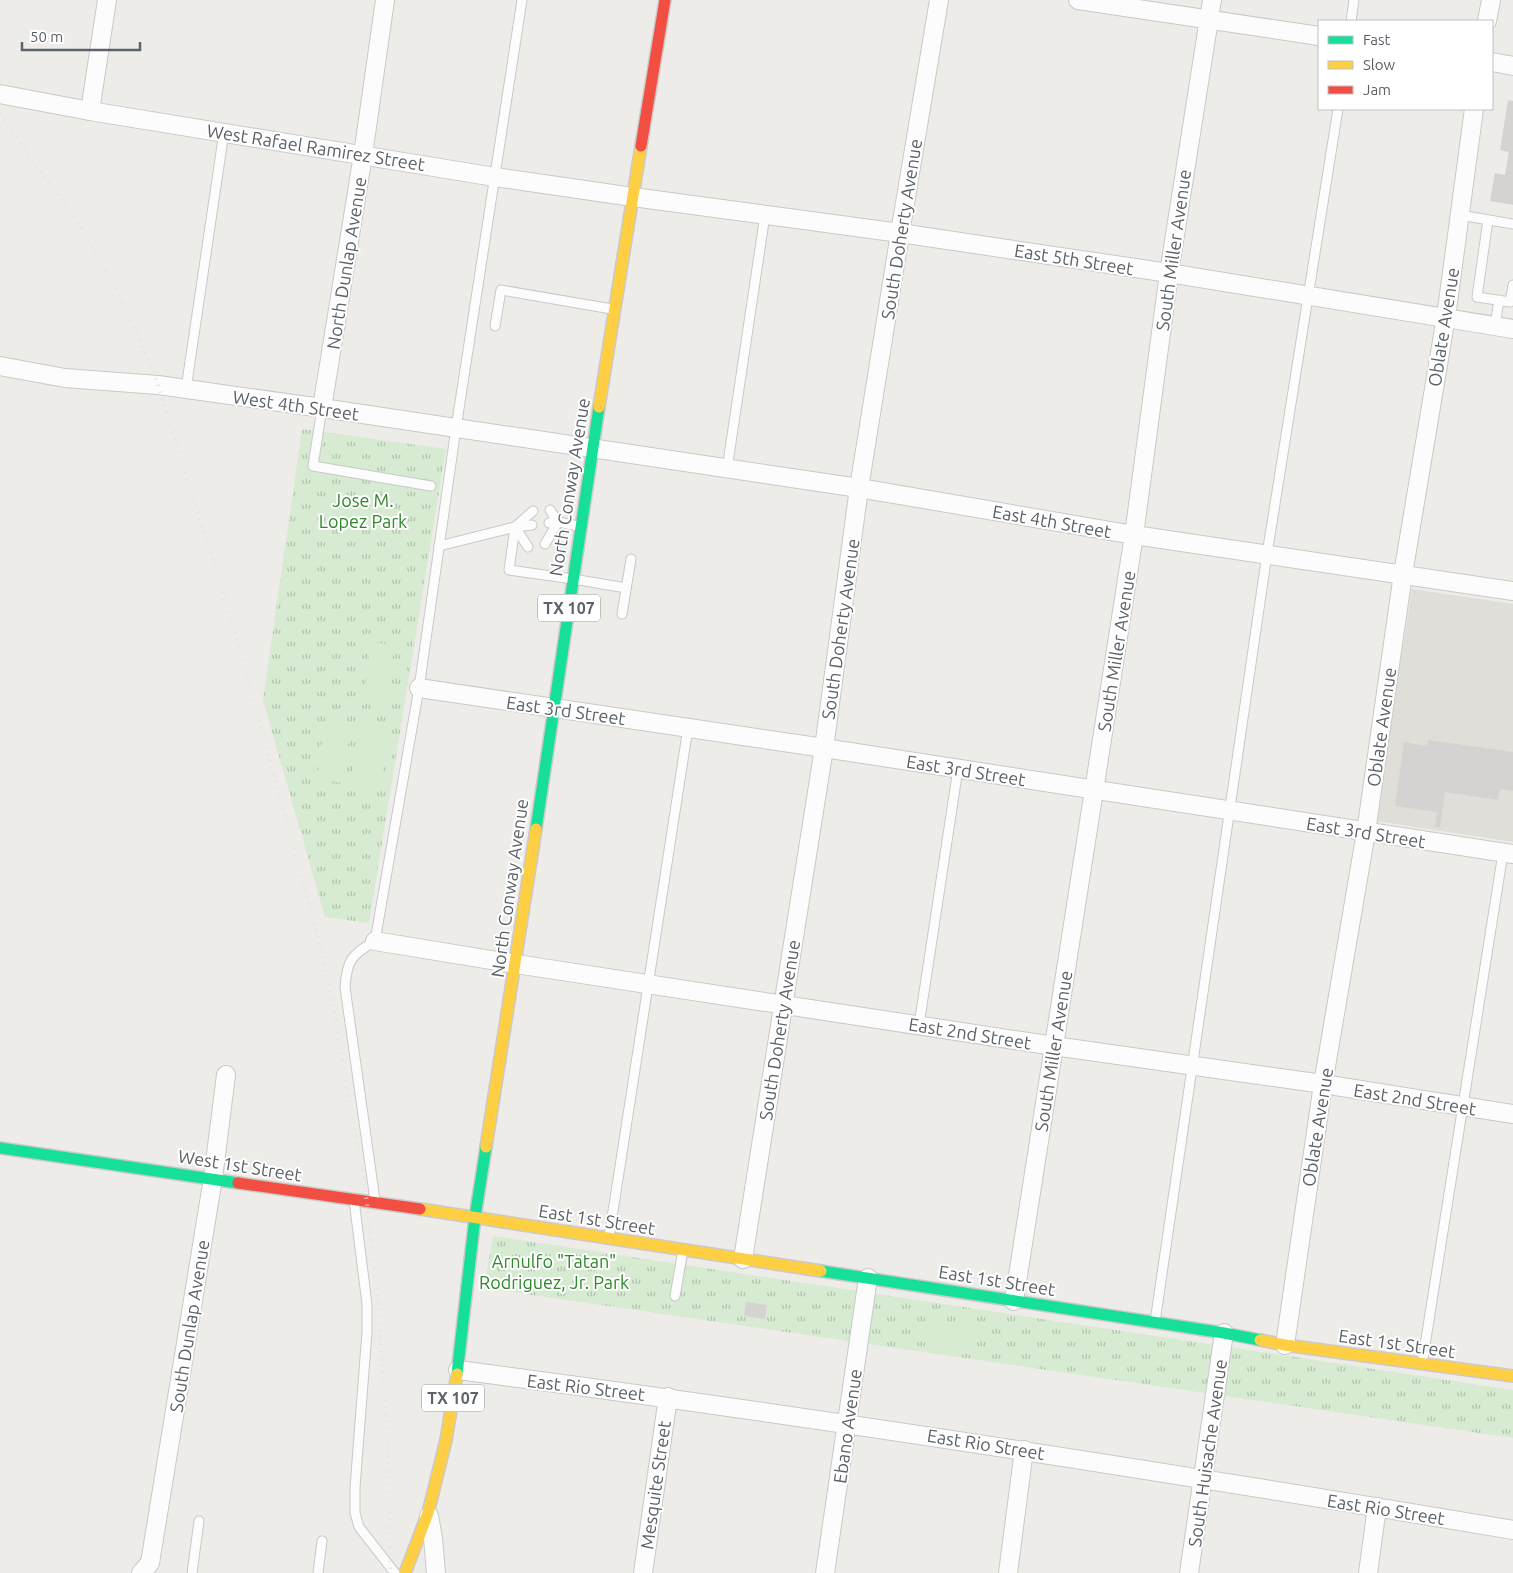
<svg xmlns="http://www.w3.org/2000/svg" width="1513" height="1573" font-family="Ubuntu,sans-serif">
  <defs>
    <pattern id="park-tufts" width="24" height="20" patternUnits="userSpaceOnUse" patternTransform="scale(1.25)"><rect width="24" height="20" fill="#d6ebd1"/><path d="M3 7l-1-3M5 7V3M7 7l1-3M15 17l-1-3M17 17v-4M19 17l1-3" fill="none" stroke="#b1c2ad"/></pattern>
  </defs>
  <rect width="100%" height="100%" fill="#eeece8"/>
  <path fill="#e0ded8" d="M 1412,589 L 1513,604 L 1513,842 L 1376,821 Z"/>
  <g fill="url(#park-tufts)">
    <path d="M 302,429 L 446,449 L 369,923 L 325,917 L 263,700 Z"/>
    <path d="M 493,1236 L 1513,1390 L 1513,1438 L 484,1288 Z"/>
  </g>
  <g fill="#d6ebd1">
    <path d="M 371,642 L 394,645 L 388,701 L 364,698 Z"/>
    <path d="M 324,723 L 350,726 L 343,783 L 317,779 Z"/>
    <path d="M 359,723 L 389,727 L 381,789 L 351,785 Z"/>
    <path d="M 931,1322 L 977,1328 L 974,1350 L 928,1343 Z"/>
  </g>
  <g fill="#d5d3d1">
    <path d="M 1508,100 L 1513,101 L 1513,205 L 1490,201 L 1495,173 L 1505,175 L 1509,152 L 1500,150 Z"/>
    <path d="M 1428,740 L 1513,752 L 1513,791 L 1500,789 L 1498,800 L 1445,792 L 1440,827 L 1435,827 L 1437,812 L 1395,806 L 1404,742 L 1427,746 Z"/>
    <path d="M 746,1302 L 767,1305 L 765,1319 L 744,1316 Z"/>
  </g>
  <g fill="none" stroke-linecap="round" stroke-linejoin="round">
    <defs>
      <g id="lane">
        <path d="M 1351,21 L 1354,0"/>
        <path d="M 1460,215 L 1513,224"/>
        <path d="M 1488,220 L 1477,297 L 1510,302 L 1513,285"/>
        <path d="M 495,326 L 501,290 L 612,309"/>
        <path d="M 1495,326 L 1499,300"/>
        <path d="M 186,389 L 224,132"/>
        <path d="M 322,408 L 313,466 L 431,486"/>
        <path d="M 727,469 L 765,215"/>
        <path d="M 550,510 L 558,522"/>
        <path d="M 549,523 L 558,522 L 578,526"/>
        <path d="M 515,527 L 533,511"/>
        <path d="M 515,527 L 528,547"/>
        <path d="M 515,527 L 532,525"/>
        <path d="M 545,544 L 558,522"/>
        <path d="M 439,546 L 515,527 L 509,570 L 573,579 L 626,588"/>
        <path d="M 622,614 L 631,559"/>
        <path d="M 919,1025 L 958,769"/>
        <path d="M 354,1200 L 367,1304 L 367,1332 L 355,1487 L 355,1513 L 359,1527 L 395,1573"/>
        <path d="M 375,1200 L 345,987 C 347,959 352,955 375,941 L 419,688 L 456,428 L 522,0"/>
        <path d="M 609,1237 L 688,728"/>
        <path d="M 675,1296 L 683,1250"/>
        <path d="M 1155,1322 L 1267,554 L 1338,109"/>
        <path d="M 1422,1364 L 1503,853"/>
        <path d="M 192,1573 L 199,1521"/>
        <path d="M 318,1573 L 322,1541"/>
      </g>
      <g id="street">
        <path d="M 1078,0 L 1319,36"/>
        <path d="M 1487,21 L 1491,0"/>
        <path d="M 1492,62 L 1513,66"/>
        <path d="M 0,94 L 90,111 L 495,177 L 633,197 L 900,233 L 1169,273 L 1513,329"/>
        <path d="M 90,111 L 107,0"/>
        <path d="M 0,366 L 65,378 L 158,385 L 322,408 L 859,488 L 1134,535 L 1513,591"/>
        <path d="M 322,408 L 363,155 L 385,0"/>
        <path d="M 419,688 L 824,748 L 1513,854"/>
        <path d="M 375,941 L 516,964 L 1054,1046 L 1323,1084 L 1513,1114"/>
        <path d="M 743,1259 L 824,748 L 859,488 L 900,233 L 939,0"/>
        <path d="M 1014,1301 L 1134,535 L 1169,273 L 1212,0"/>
        <path d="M 1285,1345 L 1323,1084 L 1366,832 L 1403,574 L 1446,317 L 1474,109"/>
        <path d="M 458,1370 C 811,1416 1162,1471 1513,1530"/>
        <path d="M 429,1516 L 433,1538 L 436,1573"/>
        <path d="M 141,1573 L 150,1563 L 213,1178 L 226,1075"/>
        <path d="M 643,1573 L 668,1397"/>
        <path d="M 825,1573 L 868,1278"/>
        <path d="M 1008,1573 L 1024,1450"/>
        <path d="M 1189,1573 L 1224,1333"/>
        <path d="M 1368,1573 L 1377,1507"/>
      </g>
      <g id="fast">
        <path d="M 536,829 L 599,407"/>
        <path d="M 0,1148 L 238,1183"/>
        <path d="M 821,1271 L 1224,1333 L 1260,1340"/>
        <path d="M 457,1374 L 475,1217 L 486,1147"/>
      </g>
      <g id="slow">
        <path d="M 599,407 L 641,146"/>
        <path d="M 486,1147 L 536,829"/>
        <path d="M 420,1209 L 821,1271"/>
        <path d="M 1260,1340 L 1285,1345 L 1513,1376"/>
        <path d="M 405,1573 L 428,1513 L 446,1440 L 457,1374"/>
      </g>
      <g id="jam">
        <path d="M 641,146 L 665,0"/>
        <path d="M 238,1183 L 420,1209"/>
      </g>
    </defs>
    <use href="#lane" stroke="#c9c9c9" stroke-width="11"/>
    <use href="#street" stroke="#c9c9c9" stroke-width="20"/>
    <use href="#fast" stroke="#cacaca" stroke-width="14"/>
    <use href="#slow" stroke="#cacaca" stroke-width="14"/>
    <use href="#jam" stroke="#cacaca" stroke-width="14"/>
    <use href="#lane" stroke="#fcfcfc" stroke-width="9"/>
    <use href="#street" stroke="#fcfcfc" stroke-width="18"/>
    <use href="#fast" stroke="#16e098" stroke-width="11"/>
    <use href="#slow" stroke="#ffcf43" stroke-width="11"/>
    <use href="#jam" stroke="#f24e42" stroke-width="11"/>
    <path stroke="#e4e4e4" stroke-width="4" stroke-dasharray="1 6" stroke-linecap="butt" d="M 0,114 L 82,229 L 116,289 L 136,331 L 158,385 L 233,626 L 319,941 L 333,1007 L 367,1202 L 378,1305 L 388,1445 L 390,1573"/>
  </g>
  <g text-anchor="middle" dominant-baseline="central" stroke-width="4" stroke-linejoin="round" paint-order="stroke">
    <g fill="#fff" stroke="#8d9195" stroke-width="1">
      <rect x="538" y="594.5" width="62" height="27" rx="4"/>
      <rect x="422" y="1384.5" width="62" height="27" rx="4"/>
    </g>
    <g font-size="16" font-weight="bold" fill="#5c6267">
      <text x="569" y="608">TX 107</text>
      <text x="453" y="1398">TX 107</text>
    </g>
    <g font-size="18" fill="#5c6267" stroke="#fff">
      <text transform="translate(316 147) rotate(9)">West Rafael Ramirez Street</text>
      <text transform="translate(901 229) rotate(-81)">South Doherty Avenue</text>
      <text transform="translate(1173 250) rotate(-82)">South Miller Avenue</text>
      <text transform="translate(1074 259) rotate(9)">East 5th Street</text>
      <text transform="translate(346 263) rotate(-81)">North Dunlap Avenue</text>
      <text transform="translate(1443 327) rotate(-81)">Oblate Avenue</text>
      <text transform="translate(296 405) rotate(8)">West 4th Street</text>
      <text transform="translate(569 487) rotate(-81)">North Conway Avenue</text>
      <text transform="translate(1052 521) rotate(10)">East 4th Street</text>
      <text transform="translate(840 629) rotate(-82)">South Doherty Avenue</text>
      <text transform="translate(1116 651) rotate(-81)">South Miller Avenue</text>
      <text transform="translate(566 710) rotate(8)">East 3rd Street</text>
      <text transform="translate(1381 727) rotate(-82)">Oblate Avenue</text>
      <text transform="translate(966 770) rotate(9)">East 3rd Street</text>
      <text transform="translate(1366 832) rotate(9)">East 3rd Street</text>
      <text transform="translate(509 888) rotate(-82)">North Conway Avenue</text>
      <text transform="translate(779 1030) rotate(-81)">South Doherty Avenue</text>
      <text transform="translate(970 1033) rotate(9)">East 2nd Street</text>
      <text transform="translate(1053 1051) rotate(-81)">South Miller Avenue</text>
      <text transform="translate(1415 1099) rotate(9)">East 2nd Street</text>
      <text transform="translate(1317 1127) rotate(-81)">Oblate Avenue</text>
      <text transform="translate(240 1165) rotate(9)">West 1st Street</text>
      <text transform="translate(597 1219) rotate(9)">East 1st Street</text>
      <text transform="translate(997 1280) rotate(9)">East 1st Street</text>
      <text transform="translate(189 1326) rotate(-81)">South Dunlap Avenue</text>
      <text transform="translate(1397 1343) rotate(8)">East 1st Street</text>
      <text transform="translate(586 1387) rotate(7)">East Rio Street</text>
      <text transform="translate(847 1426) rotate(-82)">Ebano Avenue</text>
      <text transform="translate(986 1444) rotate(9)">East Rio Street</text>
      <text transform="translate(1207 1453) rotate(-82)">South Huisache Avenue</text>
      <text transform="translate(655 1485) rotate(-82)">Mesquite Street</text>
      <text transform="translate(1386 1509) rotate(9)">East Rio Street</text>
    </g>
    <g font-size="18" fill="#30872c" stroke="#fff">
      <text x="363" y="500">Jose M.<tspan x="363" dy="21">Lopez Park</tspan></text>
      <text x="554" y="1261">Arnulfo "Tatan"<tspan x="554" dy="21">Rodriguez, Jr. Park</tspan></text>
    </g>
  </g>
  <rect x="1318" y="20" width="175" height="90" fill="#ffffff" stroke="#bec0c2"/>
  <rect x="1328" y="36" width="25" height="8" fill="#16e098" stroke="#bec0c2"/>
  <text x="1363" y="45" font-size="15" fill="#5c6267">Fast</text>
  <rect x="1328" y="61" width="25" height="8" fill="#ffcf43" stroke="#bec0c2"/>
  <text x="1363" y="70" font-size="15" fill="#5c6267">Slow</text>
  <rect x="1328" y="86" width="25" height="8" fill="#f24e42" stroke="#bec0c2"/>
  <text x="1363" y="95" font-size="15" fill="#5c6267">Jam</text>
  <path d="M22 42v8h118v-8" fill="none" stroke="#5c6267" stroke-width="2.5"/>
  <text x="30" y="42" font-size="15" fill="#5c6267" stroke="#ffffff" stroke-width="4" paint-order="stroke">50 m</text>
</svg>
